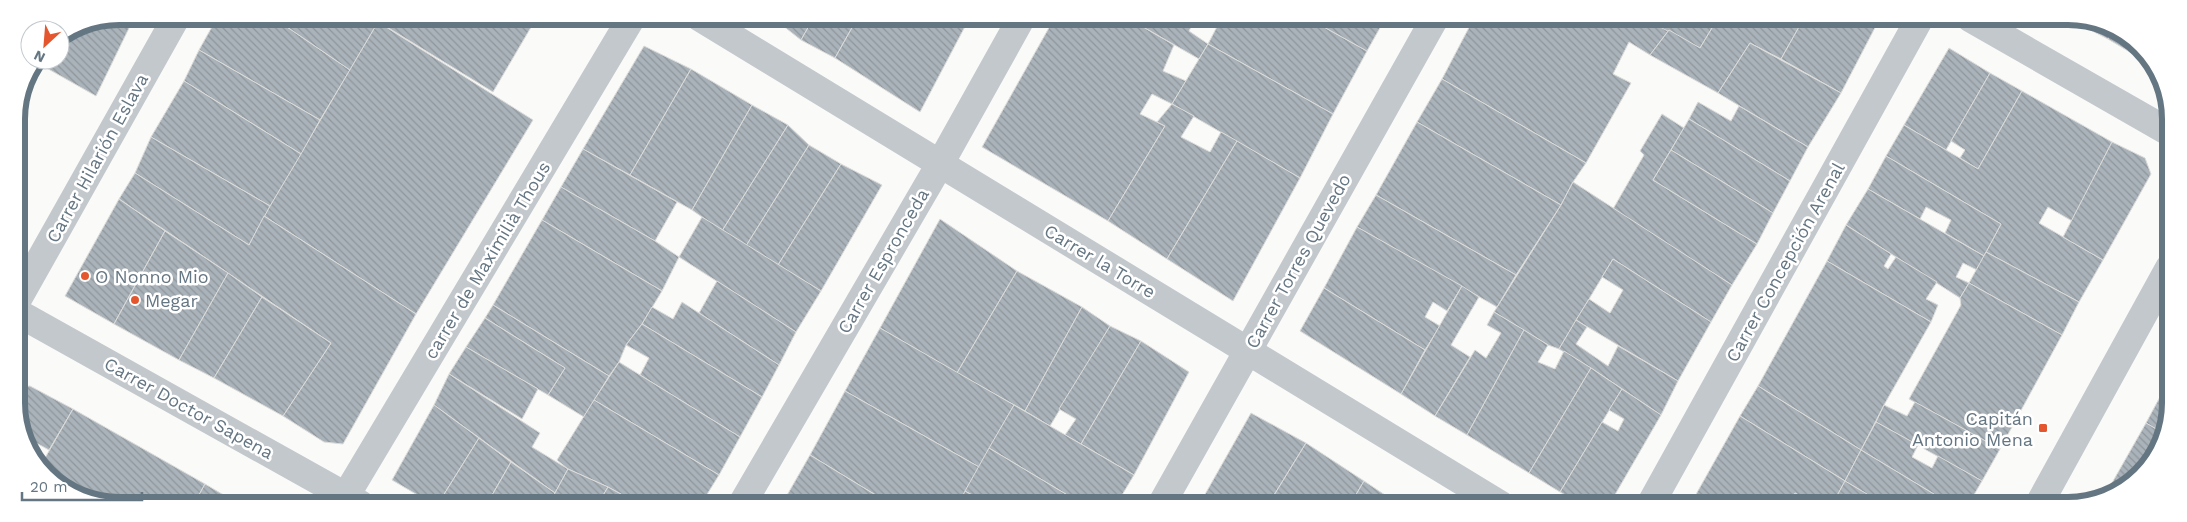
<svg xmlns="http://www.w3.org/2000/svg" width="2187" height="522" font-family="'Work Sans',sans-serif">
  <defs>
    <pattern id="building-back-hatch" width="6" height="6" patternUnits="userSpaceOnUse" patternTransform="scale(1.25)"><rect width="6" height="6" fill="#aab3b9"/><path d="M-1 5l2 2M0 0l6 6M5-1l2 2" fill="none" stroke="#8e969c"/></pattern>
  </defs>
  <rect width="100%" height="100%" fill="#fafaf8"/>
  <g fill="url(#building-back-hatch)" stroke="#dcdcda">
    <path d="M 119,16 L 136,16 L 130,26 L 114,17 Z"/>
    <path d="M 218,16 L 271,16 L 350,70 L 320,120 L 199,50 Z"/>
    <path d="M 271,16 L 369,16 L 378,22 L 350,70 Z"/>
    <path d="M 369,16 L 537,17 L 493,92 Z"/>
    <path d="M 114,17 L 130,26 L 96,96 L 36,62 L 37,60 L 60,60 L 60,37 L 80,24 Z"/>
    <path d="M 772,17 L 814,17 L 801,40 Z"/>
    <path d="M 814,17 L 858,17 L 835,58 L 801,40 Z"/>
    <path d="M 858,17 L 970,17 L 920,112 L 835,58 Z"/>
    <path d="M 1055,17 L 1126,17 L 1174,45 L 1163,71 L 1186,81 L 1172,104 L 1152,94 L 1140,114 L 1165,126 L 1108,221 L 982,147 Z"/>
    <path d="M 1126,17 L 1196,17 L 1189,31 L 1208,44 L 1199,59 Z"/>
    <path d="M 1222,17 L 1306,17 L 1367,51 L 1333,114 L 1208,44 Z"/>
    <path d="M 1306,17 L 1386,17 L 1367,51 Z"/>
    <path d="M 1474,18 L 1643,18 L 1669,30 L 1650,55 L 1629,42 L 1613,74 L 1631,83 L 1586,163 L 1442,79 Z"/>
    <path d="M 1643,18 L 1718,18 L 1700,48 Z"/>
    <path d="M 1718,18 L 1804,18 L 1781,59 L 1750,43 L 1718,93 L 1650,55 L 1669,30 L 1700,48 Z"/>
    <path d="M 1804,18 L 1880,18 L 1841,93 L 1781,59 Z"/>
    <path d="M 2075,18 L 2087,18 L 2113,32 L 2108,39 L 2073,21 Z"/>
    <path d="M 378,22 L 533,120 L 416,314 L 264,216 Z"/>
    <path d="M 2113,32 L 2140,46 L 2150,64 L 2108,39 Z"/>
    <path d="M 1750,43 L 1841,93 L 1808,147 L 1718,93 Z"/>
    <path d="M 1208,44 L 1333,114 L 1300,178 L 1172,104 Z"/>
    <path d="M 644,46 L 691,69 L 630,175 L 583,149 Z"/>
    <path d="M 1949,48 L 1990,73 L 1946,150 L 1904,125 Z"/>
    <path d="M 199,50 L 320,120 L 301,154 L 184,81 Z"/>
    <path d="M 691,69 L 752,105 L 692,210 L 630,175 Z"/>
    <path d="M 1990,73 L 2022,91 L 1978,169 L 1960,158 L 1965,150 L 1951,141 Z"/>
    <path d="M 1442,79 L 1586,163 L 1573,182 L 1561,205 L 1417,122 Z"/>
    <path d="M 184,81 L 301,154 L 270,206 L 151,137 Z"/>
    <path d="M 2022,91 L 2112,142 L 2072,221 L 2048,207 L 2039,223 L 2103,260 L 2079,302 L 1986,252 L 2001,224 L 1886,156 L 1904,125 L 1978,169 Z"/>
    <path d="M 1698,102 L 1731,121 L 1739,106 L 1808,147 L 1790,181 L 1689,119 Z"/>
    <path d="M 1172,104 L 1194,116 L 1181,137 L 1210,152 L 1221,132 L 1237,141 L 1167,259 L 1108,221 L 1165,126 L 1157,122 Z"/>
    <path d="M 752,105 L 788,125 L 722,231 L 692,210 Z"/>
    <path d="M 1662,114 L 1684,128 L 1653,180 L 1757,244 L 1732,285 L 1613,209 L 1644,155 L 1640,151 Z"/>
    <path d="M 1689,119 L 1790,181 L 1773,213 L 1671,150 Z"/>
    <path d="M 1417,122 L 1561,205 L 1516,275 L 1376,195 Z"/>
    <path d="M 788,125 L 809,145 L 746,246 L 722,231 Z"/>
    <path d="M 151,137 L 270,206 L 249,245 L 135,173 Z"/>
    <path d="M 1237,141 L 1300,178 L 1233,301 L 1167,259 Z"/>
    <path d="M 2112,142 L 2145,158 L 2151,174 L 2103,260 L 2063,237 Z"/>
    <path d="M 809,145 L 841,164 L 778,265 L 746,246 Z"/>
    <path d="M 583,149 L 677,202 L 655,241 L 561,187 Z"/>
    <path d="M 1671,150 L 1773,213 L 1757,244 L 1653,180 Z"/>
    <path d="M 1886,156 L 2001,224 L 1984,256 L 1945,233 L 1951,220 L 1926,207 L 1920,219 L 1868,189 Z"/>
    <path d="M 841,164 L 882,185 L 821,291 L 778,265 Z"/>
    <path d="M 135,173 L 249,245 L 264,216 L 416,314 L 343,444 L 324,442 L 283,416 L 331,343 L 119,199 Z"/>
    <path d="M 1573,182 L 1732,285 L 1711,322 L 1613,259 L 1559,349 L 1548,345 L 1494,312 L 1561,205 Z"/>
    <path d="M 561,187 L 655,241 L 679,257 L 662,291 L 542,220 Z"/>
    <path d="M 1868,189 L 1984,256 L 1977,270 L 1963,263 L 1956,277 L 1969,283 L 1960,298 L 1846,225 Z"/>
    <path d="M 1376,195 L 1516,275 L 1497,307 L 1357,227 Z"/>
    <path d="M 119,199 L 165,231 L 114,324 L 65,296 Z"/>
    <path d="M 702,217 L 821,291 L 796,332 L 679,257 Z"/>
    <path d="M 940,219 L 1017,271 L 957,373 L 880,328 Z"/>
    <path d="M 542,220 L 662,291 L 642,324 L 626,345 L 619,362 L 609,376 L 493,305 Z"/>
    <path d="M 1846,225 L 1891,254 L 1884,266 L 1888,269 L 1896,257 L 1937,282 L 1926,299 L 1938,305 L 1931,322 L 1827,261 Z"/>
    <path d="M 1357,227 L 1462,286 L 1447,311 L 1433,302 L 1425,317 L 1440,326 L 1425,350 L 1324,288 Z"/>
    <path d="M 165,231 L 228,273 L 179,360 L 114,324 Z"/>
    <path d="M 1986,252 L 2079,302 L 2062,335 L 1969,283 Z"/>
    <path d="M 1613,259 L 1711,322 L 1678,381 L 1576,320 L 1589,299 L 1610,313 L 1623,290 L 1602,277 Z"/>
    <path d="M 1827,261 L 1931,322 L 1884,405 L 1861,450 L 1758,386 Z"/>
    <path d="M 1017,271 L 1082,307 L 1025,411 L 957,373 Z"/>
    <path d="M 228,273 L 262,297 L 214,378 L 179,360 Z"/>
    <path d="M 717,281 L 796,332 L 779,365 L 699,313 Z"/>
    <path d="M 1969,283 L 2062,335 L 2000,449 L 1909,399 L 1961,305 L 1960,298 Z"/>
    <path d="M 1462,286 L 1479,297 L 1451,345 L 1470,357 L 1435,416 L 1401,394 Z"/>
    <path d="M 1324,288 L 1425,350 L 1401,394 L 1300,331 Z"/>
    <path d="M 262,297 L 331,343 L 283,416 L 214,378 Z"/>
    <path d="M 682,302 L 779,365 L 762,397 L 642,324 L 652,307 L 673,319 Z"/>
    <path d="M 493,305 L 609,376 L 584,417 L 548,395 L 565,368 L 485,318 Z"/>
    <path d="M 1082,307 L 1110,326 L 1050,426 L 1025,411 Z"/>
    <path d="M 1494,312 L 1524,330 L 1467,435 L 1435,416 L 1475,350 L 1486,358 L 1501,333 L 1487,325 Z"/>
    <path d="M 485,318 L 565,368 L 548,395 L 466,347 Z"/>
    <path d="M 1576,320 L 1587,327 L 1576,344 L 1608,366 L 1618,346 L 1678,381 L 1661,415 L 1591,368 L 1559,349 Z"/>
    <path d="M 642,324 L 762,397 L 740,437 L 640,375 L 649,358 L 626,345 Z"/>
    <path d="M 1110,326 L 1141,341 L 1081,444 L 1065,435 L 1076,419 L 1059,409 Z"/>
    <path d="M 880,328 L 1014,405 L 979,467 L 845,391 Z"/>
    <path d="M 1524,330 L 1548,345 L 1538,362 L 1555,369 L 1564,351 L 1591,368 L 1529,473 L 1467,435 Z"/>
    <path d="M 1141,341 L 1189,372 L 1134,475 L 1081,444 Z"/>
    <path d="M 466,347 L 538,389 L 522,419 L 449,374 Z"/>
    <path d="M 619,362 L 740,437 L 719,475 L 594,400 Z"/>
    <path d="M 1591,368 L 1622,389 L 1560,492 L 1529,473 Z"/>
    <path d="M 449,374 L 540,433 L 532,447 L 568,469 L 555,493 L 434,405 Z"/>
    <path d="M 2169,380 L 2169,422 L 2163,433 L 2146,423 Z"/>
    <path d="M 30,386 L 73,409 L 49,450 L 31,440 L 30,444 L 18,423 L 18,387 Z"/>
    <path d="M 1758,386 L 1861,450 L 1845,481 L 1740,416 Z"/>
    <path d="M 1622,389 L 1661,415 L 1609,505 L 1583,505 L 1560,492 L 1602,422 L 1618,431 L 1624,419 L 1609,410 Z"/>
    <path d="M 845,391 L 979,467 L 958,505 L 892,505 L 810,455 Z"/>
    <path d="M 594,400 L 719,475 L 701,504 L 639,504 L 608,487 L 568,469 L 557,460 Z"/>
    <path d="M 1915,402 L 2000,449 L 1982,481 L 1876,422 L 1884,405 L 1907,416 Z"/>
    <path d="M 434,405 L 479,438 L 438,504 L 433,504 L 392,480 Z"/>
    <path d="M 1014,405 L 1134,475 L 1116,505 L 1084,505 L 989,448 Z"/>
    <path d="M 73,409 L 205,484 L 194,504 L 100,504 L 47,476 L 41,465 Z"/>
    <path d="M 1251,413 L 1306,443 L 1268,505 L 1199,505 Z"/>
    <path d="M 1740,416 L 1845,481 L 1832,505 L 1816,505 L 1795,493 L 1789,505 L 1690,505 Z"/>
    <path d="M 1876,422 L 1918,445 L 1912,457 L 1932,468 L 1938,456 L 1982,481 L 1968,505 L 1952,505 L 1861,450 Z"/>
    <path d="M 2146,423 L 2163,433 L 2136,480 L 2110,491 L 2108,490 Z"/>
    <path d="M 479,438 L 511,462 L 487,504 L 438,504 Z"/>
    <path d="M 1306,443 L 1364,481 L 1350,505 L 1268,505 Z"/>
    <path d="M 989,448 L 1084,505 L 989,505 L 965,491 Z"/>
    <path d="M 1861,450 L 1952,505 L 1885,505 L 1845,481 Z"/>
    <path d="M 810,455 L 892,505 L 782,504 Z"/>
    <path d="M 511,462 L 555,493 L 549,504 L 487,504 Z"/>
    <path d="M 568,469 L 608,487 L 598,504 L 549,504 Z"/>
    <path d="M 1364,481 L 1400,505 L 1350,505 Z"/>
    <path d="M 1845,481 L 1877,500 L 1874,505 L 1832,505 Z"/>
    <path d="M 205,484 L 239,504 L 194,504 Z"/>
    <path d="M 608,487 L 639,504 L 598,504 Z"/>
    <path d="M 965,491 L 989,505 L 958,505 Z"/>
    <path d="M 1795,493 L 1816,505 L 1789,505 Z"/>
  </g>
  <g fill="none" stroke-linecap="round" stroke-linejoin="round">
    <g stroke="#c3c8cc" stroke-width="28">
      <path d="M 699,17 L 1501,505"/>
      <path d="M 1970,18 L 2169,132"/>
      <path d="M 18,299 L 177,16"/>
      <path d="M 18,313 L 360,504"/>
      <path d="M 341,504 L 632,17"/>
      <path d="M 742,504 L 940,164 L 1022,17"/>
      <path d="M 1161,505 L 1435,18"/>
      <path d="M 1650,505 L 1920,18"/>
      <path d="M 2038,506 L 2169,268"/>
    </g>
  </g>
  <g fill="#e4572e" stroke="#fff" stroke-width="2">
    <circle cx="85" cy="276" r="5"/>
    <circle cx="135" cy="300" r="5"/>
    <rect x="2038" y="423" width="10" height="10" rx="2.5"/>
  </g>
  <g text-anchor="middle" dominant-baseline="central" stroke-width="5" stroke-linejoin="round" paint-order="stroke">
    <g font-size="18" fill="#657683" stroke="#fff">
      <text transform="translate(97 158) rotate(-61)">Carrer Hilarión Eslava</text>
      <text transform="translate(487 260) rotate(-59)">carrer de Maximilià Thous</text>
      <text transform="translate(883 261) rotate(-60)">Carrer Espronceda</text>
      <text transform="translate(1100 261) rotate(31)">Carrer la Torre</text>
      <text transform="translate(1298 261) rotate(-61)">Carrer Torres Quevedo</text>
      <text transform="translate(1785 262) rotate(-61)">Carrer Concepción Arenal</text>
      <text transform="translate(189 408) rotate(29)">Carrer Doctor Sapena</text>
    </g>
    <g font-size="18" fill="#657683" stroke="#fff" text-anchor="start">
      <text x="95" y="276">O Nonno Mio</text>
      <text x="145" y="300">Megar</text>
      <text x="2033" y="418" text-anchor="end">Capitán<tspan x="2033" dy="21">Antonio Mena</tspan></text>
    </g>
  </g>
  <path d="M0 0H2187V522H0ZM119 25H2068A94 94 0 0 1 2162 119V403A94 94 0 0 1 2068 497H119A94 94 0 0 1 25 403V119A94 94 0 0 1 119 25Z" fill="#fff" fill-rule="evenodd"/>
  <path fill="none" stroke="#657683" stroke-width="6" d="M119 25H2068A94 94 0 0 1 2162 119V403A94 94 0 0 1 2068 497H119A94 94 0 0 1 25 403V119A94 94 0 0 1 119 25Z"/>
  <g transform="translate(45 45) rotate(206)"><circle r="24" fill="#ffffff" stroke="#c1c8cd"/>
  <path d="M0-4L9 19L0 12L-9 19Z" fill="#e4572e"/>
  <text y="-8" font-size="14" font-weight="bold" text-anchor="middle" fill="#657683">N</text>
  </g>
  <path d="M22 492v8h120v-8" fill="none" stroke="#657683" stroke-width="2.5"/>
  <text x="30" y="492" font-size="15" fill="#657683" stroke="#ffffff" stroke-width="4" paint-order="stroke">20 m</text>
</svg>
